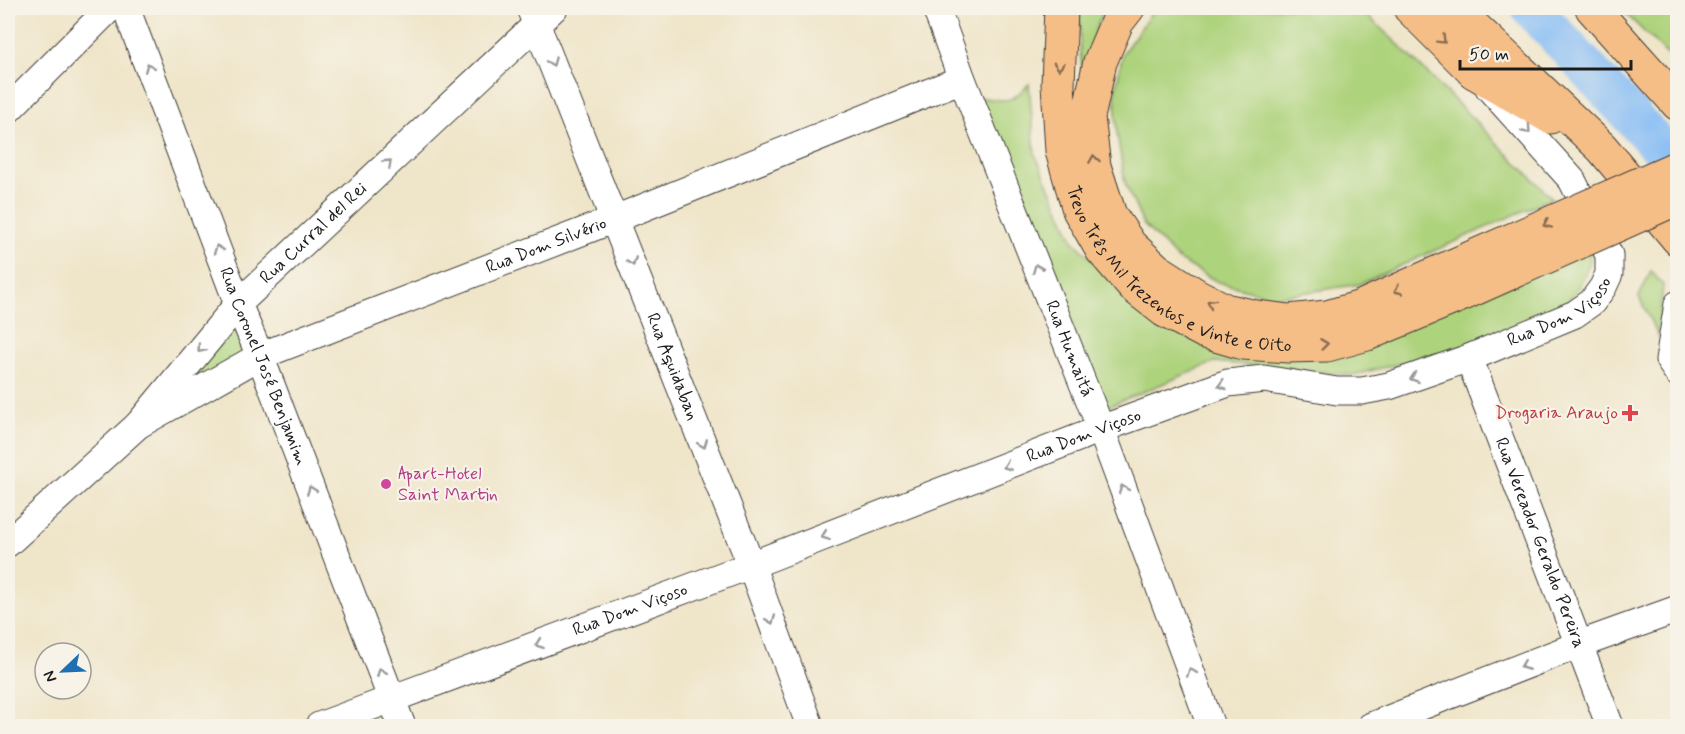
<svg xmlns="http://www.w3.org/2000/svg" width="1685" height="734" font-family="Mynerve,sans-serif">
  <rect width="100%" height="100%" fill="#f7f3e8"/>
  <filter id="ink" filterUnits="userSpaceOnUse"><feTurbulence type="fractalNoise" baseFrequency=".0167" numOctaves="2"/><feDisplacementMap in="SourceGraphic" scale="12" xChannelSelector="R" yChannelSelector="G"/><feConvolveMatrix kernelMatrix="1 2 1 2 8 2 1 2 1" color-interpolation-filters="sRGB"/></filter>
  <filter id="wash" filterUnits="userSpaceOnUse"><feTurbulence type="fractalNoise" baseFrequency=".008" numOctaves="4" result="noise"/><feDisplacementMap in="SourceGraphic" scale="24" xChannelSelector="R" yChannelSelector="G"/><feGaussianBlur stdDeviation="1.35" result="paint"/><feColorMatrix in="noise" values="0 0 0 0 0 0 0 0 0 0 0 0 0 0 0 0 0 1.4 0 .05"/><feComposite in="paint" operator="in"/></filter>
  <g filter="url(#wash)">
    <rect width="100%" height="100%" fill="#efe5c9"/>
    <g fill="#aed37d" stroke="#65784c" stroke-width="1.5">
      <path d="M 1080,8 L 1105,8 L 1096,28 L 1083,76 L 1080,52 Z"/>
      <path d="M 1155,8 L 1359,8 L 1401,47 L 1552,198 L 1360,284 L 1275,297 L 1218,282 L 1179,260 L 1143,224 L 1125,183 L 1117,133 L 1115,93 L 1123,53 Z"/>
      <path d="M 1620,8 L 1677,8 L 1677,64 Z"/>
      <path d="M 1029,84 L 1035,154 L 1074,242 L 1131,296 L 1217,338 L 1592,247 L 1589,264 L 1580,285 L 1565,306 L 1451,351 L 1353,375 L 1215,362 L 1099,410 L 977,97 C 1004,101 1009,105 1029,84 Z"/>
      <path d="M 1651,271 L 1663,285 L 1658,336 L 1639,297 Z"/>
      <path d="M 234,323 L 246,352 L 177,394 Z"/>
    </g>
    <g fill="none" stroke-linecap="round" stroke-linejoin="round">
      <path stroke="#85bcf5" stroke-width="40" d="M 1531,8 L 1678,167"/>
    </g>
  </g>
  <g filter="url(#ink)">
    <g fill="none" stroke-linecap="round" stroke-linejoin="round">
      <defs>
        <g id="minor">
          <path id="s1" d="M 126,8 L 238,304 L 260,356 L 402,726"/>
          <path id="s2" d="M 530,8 L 751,565 L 810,726"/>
          <path id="s3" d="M 936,8 L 962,79 L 1101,429 L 1211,726"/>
          <path d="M 8,110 L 110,8"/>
          <path d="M 1678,304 L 1669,360 L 1678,373"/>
          <path id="s4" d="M 1469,358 L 1610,726"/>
          <path id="s5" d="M 138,425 L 260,356 L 615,219 L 962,79"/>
          <path id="s6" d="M 8,543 L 138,425 L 238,304 L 554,8"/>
          <path id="s7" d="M 319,726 L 751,565 L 1101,429 L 1228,383 L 1264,379 L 1337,391 L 1362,391 L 1389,386 L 1469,358 L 1575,314 L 1592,302 L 1603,287 L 1609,274 L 1609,255 L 1572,180 L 1489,88"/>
          <path d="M 1371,726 L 1578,645 L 1678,609"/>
        </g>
        <g id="major">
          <path id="s8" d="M 1061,8 L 1058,84 L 1062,151 L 1079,210 L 1102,250 L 1133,286 L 1165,311 L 1205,332 L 1243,343 L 1288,346 L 1327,345 L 1367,334 L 1463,294"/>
          <path d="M 1128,8 L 1117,22 L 1100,62 L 1088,117 L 1094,166 L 1110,215 L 1130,245 L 1157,270 L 1196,295 L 1225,310 L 1257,317 L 1289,321 L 1327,317 L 1361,307 L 1452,266"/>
          <path d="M 1410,8 L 1474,72"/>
        </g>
        <g id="highway">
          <path d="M 1454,8 L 1602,148 L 1678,239"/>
          <path d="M 1592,8 L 1678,104"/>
          <path d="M 1474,72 L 1550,117"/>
        </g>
      </defs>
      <use href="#minor" stroke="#3c3a36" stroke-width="29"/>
      <use href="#major" stroke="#3c3a36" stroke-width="35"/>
      <use href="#highway" stroke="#3c3a36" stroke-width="35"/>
      <use href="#minor" stroke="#fff" stroke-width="27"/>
      <use href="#major" stroke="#f6be87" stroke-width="33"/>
      <use href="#highway" stroke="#f6be87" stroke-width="33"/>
      <defs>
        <g id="major-bridge">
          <path d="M 1452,266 L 1678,167"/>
          <path d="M 1463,294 L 1678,198"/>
        </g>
      </defs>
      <use href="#major-bridge" stroke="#3c3a36" stroke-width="35" stroke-linecap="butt"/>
      <use href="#major-bridge" stroke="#f6be87" stroke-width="33"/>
    </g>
    <defs><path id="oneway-chevron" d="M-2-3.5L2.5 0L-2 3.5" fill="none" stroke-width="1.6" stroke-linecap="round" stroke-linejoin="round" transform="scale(1.5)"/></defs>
    <g stroke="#896d52">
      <use href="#oneway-chevron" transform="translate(1442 40) rotate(45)"/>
      <use href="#oneway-chevron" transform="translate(1059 66) rotate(92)"/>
      <use href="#oneway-chevron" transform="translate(1094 159) rotate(-99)"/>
      <use href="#oneway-chevron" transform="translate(1547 224) rotate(156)"/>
      <use href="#oneway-chevron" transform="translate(1398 290) rotate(156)"/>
      <use href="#oneway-chevron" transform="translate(1211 303) rotate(-151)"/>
      <use href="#oneway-chevron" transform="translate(1324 344) rotate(-7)"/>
    </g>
    <g stroke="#999">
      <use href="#oneway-chevron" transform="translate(552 62) rotate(68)"/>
      <use href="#oneway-chevron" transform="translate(149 67) rotate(-111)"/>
      <use href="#oneway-chevron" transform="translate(1527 130) rotate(48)"/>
      <use href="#oneway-chevron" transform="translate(388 163) rotate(-43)"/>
      <use href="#oneway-chevron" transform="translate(218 249) rotate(-111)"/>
      <use href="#oneway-chevron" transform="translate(632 262) rotate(69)"/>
      <use href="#oneway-chevron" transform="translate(1037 268) rotate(-112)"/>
      <use href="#oneway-chevron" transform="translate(201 349) rotate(130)"/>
      <use href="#oneway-chevron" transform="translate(1414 378) rotate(161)"/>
      <use href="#oneway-chevron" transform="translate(1222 385) rotate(163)"/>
      <use href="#oneway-chevron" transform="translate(703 444) rotate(69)"/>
      <use href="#oneway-chevron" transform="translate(1007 466) rotate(159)"/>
      <use href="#oneway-chevron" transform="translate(1123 489) rotate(-110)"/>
      <use href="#oneway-chevron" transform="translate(311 490) rotate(-111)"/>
      <use href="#oneway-chevron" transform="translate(825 536) rotate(159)"/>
      <use href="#oneway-chevron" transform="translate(771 620) rotate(70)"/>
      <use href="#oneway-chevron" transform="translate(539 644) rotate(160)"/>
      <use href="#oneway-chevron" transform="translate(1524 666) rotate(158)"/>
      <use href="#oneway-chevron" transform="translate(381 672) rotate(-111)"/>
      <use href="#oneway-chevron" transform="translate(1191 672) rotate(-110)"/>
    </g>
  </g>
  <path fill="#e0444e" stroke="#f7f3e8" stroke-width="2" d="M1627 404h6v6h6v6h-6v6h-6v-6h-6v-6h6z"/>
  <circle fill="#d1479c" stroke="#f7f3e8" stroke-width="2" cx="386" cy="484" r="6"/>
  <g text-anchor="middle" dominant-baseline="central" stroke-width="4.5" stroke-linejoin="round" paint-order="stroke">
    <g font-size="18" fill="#1c1c1c" stroke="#f7f3e8">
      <text stroke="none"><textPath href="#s6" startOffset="436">Rua Curral del Rei</textPath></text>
      <text stroke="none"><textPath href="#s5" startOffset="447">Rua Dom Silvério</textPath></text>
      <text stroke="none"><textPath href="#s8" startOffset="326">Trevo Três Mil Trezentos e Vinte e Oito</textPath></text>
      <text stroke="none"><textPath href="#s7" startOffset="1322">Rua Dom Viçoso</textPath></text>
      <text stroke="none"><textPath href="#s3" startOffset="366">Rua Humaitá</textPath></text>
      <text stroke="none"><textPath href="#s2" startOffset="386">Rua Aquidaban</textPath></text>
      <text stroke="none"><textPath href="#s1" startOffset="384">Rua Coronel José Benjamim</textPath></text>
      <text stroke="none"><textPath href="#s7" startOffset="818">Rua Dom Viçoso</textPath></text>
      <text stroke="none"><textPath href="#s4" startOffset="198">Rua Vereador Geraldo Pereira</textPath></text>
      <text stroke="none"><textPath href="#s7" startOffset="332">Rua Dom Viçoso</textPath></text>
    </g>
    <g font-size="18" fill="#be3a42" stroke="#f7f3e8" text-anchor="end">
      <text x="1618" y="413">Drogaria Araujo</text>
    </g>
    <g font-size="18" fill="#b23c85" stroke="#f7f3e8" text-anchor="start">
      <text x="398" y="474">Apart-Hotel<tspan x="398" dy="21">Saint Martin</tspan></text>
    </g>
  </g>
  <rect width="1685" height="734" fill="none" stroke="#f7f3e8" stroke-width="30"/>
  <g transform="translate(63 671) rotate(247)"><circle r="28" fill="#f7f3e8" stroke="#9f9d96" stroke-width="1.5"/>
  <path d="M0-4.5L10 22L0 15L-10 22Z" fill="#1f6fb2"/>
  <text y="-9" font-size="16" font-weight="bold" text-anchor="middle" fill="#1c1c1c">N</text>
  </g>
  <path d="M1460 60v9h171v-9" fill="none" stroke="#1c1c1c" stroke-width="3"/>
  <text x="1469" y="60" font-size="18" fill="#1c1c1c" stroke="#f7f3e8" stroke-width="4.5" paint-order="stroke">50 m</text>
</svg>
